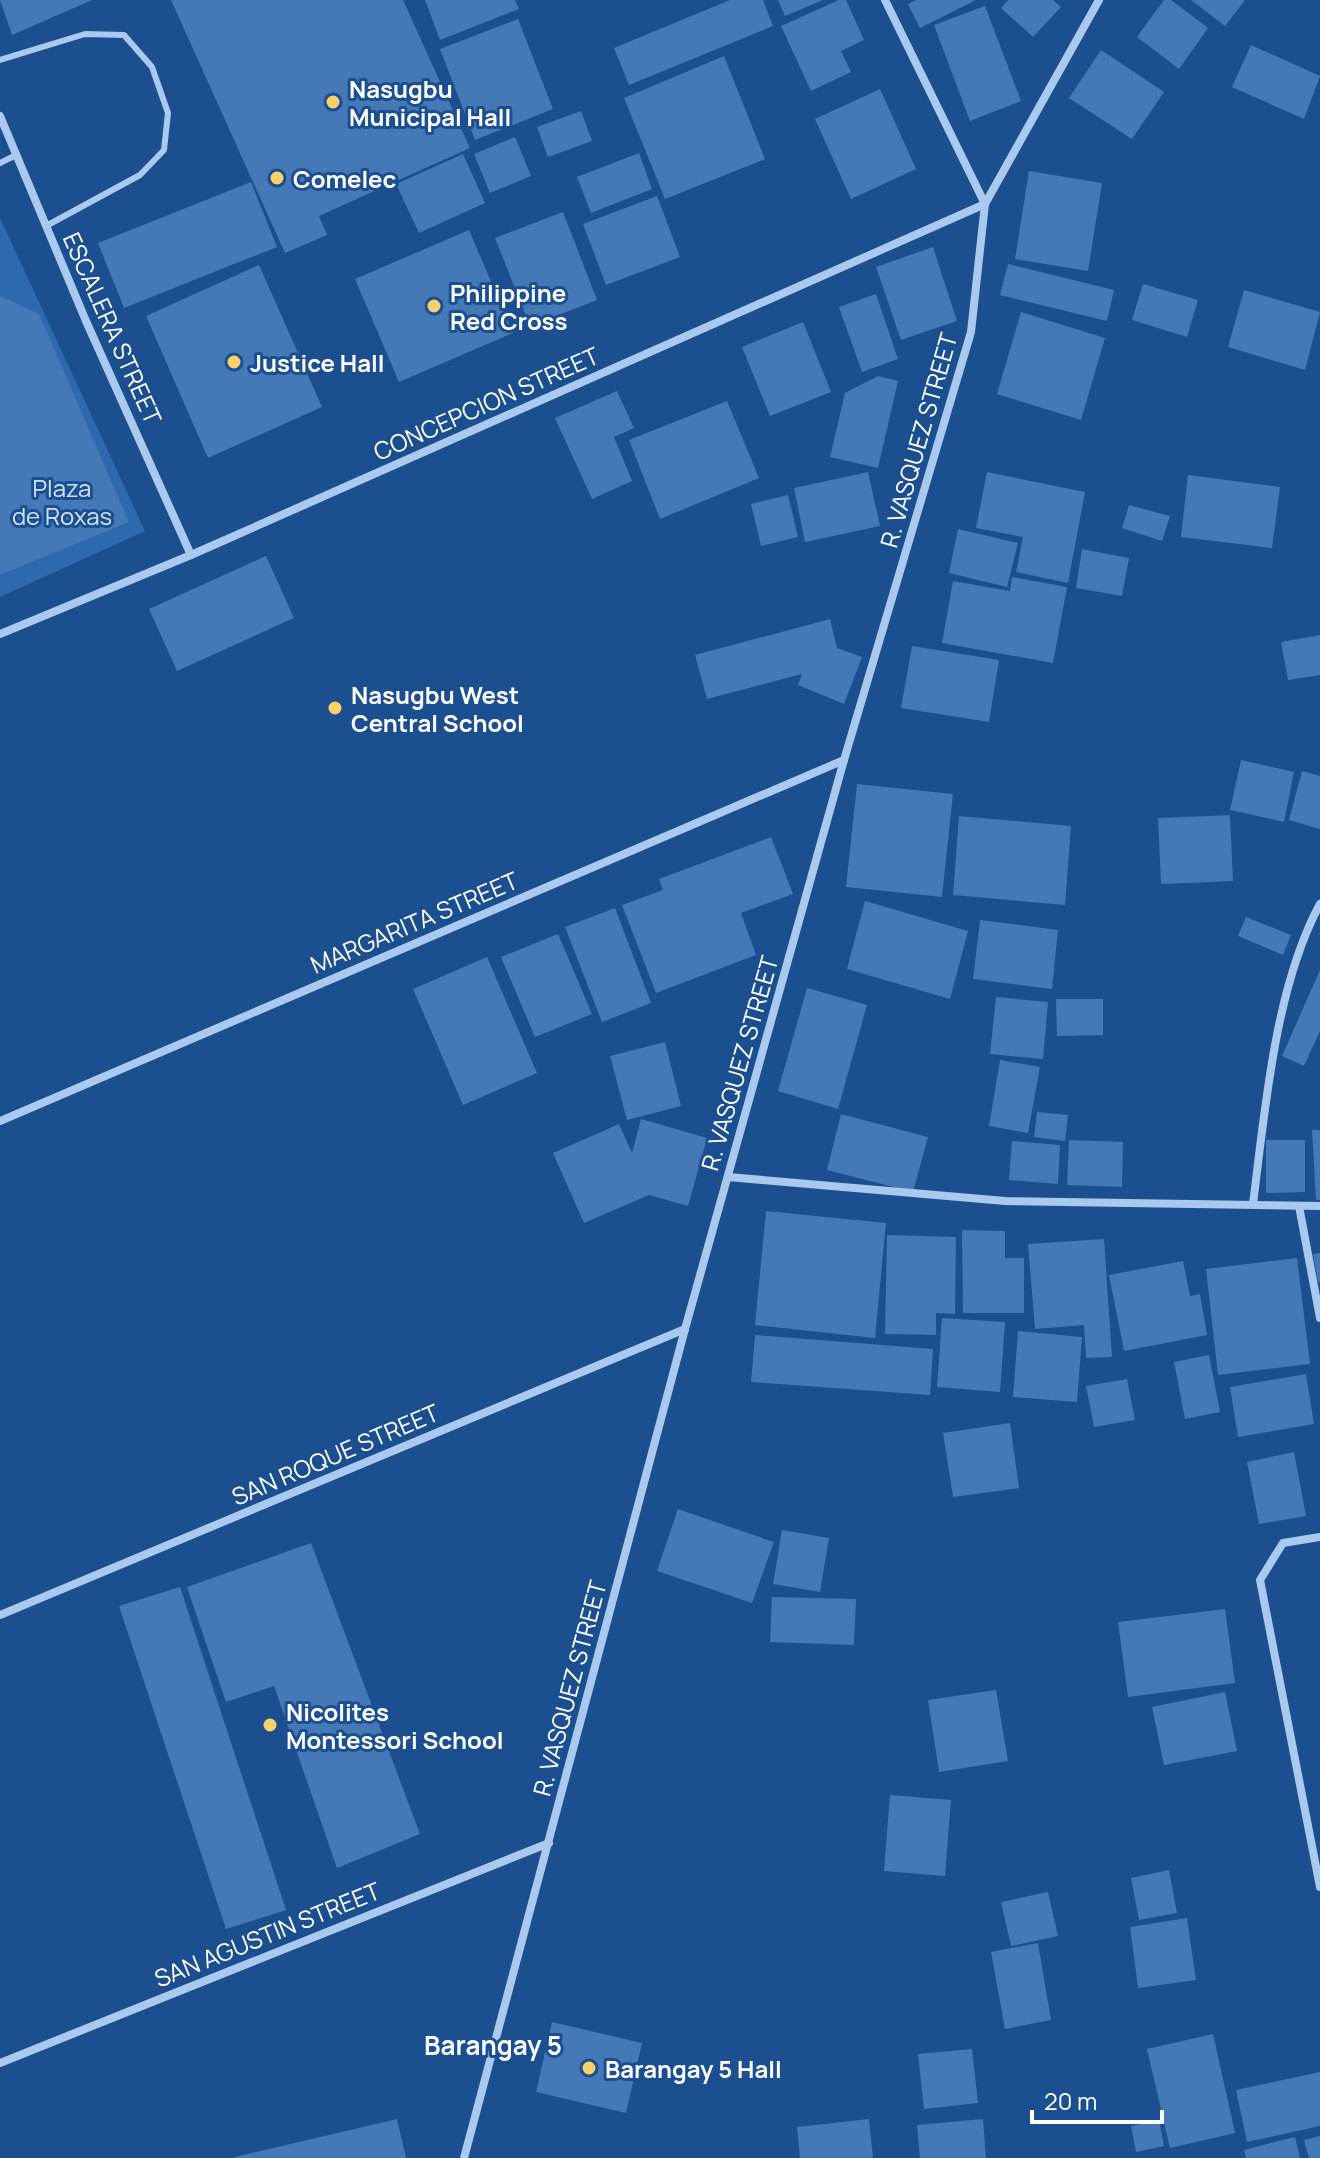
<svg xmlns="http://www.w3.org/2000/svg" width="1320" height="2158" font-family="Manrope,sans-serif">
  <rect width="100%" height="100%" fill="#1b4f8f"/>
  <path fill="#2e69ad" d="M 0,218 L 145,531 L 0,597 Z"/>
  <g fill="#4478b7">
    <path d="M 0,0 L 92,0 L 12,35 Z"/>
    <path d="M 171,0 L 403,0 L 470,148 L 319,216 L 327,235 L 285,253 Z"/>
    <path d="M 425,0 L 515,0 L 519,9 L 440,40 Z"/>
    <path d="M 730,0 L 763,0 L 773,26 L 629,85 L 614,48 Z"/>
    <path d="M 778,0 L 823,0 L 785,16 Z"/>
    <path d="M 839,0 L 846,0 L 864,40 L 841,51 L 851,72 L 811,91 L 781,26 Z"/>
    <path d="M 916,0 L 976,0 L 920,28 L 908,4 Z"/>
    <path d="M 1008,0 L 1053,0 L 1061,7 L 1033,37 L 1001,8 Z"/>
    <path d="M 1164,0 L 1171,0 L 1208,28 L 1179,69 L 1137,37 Z"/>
    <path d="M 1191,0 L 1245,0 L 1225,26 Z"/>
    <path d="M 985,6 L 1021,101 L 970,121 L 934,25 Z"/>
    <path d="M 518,19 L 553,109 L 475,140 L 440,49 Z"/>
    <path d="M 1251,45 L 1320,76 L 1304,119 L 1232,87 Z"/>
    <path d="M 1101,50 L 1164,92 L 1132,139 L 1069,98 Z"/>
    <path d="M 724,56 L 765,159 L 665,199 L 624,98 Z"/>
    <path d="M 880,89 L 916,169 L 851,199 L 815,119 Z"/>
    <path d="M 581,111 L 592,141 L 548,157 L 537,127 Z"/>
    <path d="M 515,137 L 531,176 L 490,193 L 474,154 Z"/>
    <path d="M 639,153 L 652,189 L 591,213 L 577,177 Z"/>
    <path d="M 463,154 L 485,203 L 419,233 L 396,184 Z"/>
    <path d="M 1029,171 L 1102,183 L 1088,271 L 1015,259 Z"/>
    <path d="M 251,182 L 277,247 L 124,308 L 98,243 Z"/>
    <path d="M 657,196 L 680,257 L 606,285 L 583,224 Z"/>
    <path d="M 563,212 L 597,300 L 530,326 L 495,238 Z"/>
    <path d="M 469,230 L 513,333 L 399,382 L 355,279 Z"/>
    <path d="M 933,247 L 957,321 L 901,340 L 876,267 Z"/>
    <path d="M 1008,264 L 1114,290 L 1107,321 L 1000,295 Z"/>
    <path d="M 259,265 L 322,407 L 208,458 L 146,316 Z"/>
    <path d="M 1143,284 L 1198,300 L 1187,337 L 1132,320 Z"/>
    <path d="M 1244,290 L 1320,312 L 1305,370 L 1228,347 Z"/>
    <path d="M 876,294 L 898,359 L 862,372 L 839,307 Z"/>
    <path d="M 0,296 L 39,314 L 129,522 L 0,575 Z"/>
    <path d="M 1021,312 L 1105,338 L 1081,420 L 997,394 Z"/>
    <path d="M 803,322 L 831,392 L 770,416 L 742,347 Z"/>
    <path d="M 878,376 L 898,381 L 878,468 L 830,457 L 845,393 Z"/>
    <path d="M 617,391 L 634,428 L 614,437 L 632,481 L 592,499 L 555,418 Z"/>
    <path d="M 727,401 L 759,478 L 660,519 L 629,440 Z"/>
    <path d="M 868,472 L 880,526 L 805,542 L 794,488 Z"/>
    <path d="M 987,472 L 1085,492 L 1068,583 L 1016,572 L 1023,537 L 976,528 Z"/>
    <path d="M 1188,475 L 1280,487 L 1272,548 L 1181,537 Z"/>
    <path d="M 788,495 L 798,537 L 761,546 L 751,504 Z"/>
    <path d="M 1129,505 L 1170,516 L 1162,541 L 1122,528 Z"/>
    <path d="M 958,529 L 1018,543 L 1007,587 L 949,573 Z"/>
    <path d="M 1082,549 L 1129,558 L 1122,596 L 1076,588 Z"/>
    <path d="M 266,556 L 294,618 L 177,671 L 149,609 Z"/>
    <path d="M 1012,577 L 1067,587 L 1053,663 L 942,643 L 953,581 L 1010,591 Z"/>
    <path d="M 830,619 L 837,648 L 862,657 L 844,704 L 798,685 L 802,674 L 707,699 L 695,655 Z"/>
    <path d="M 1320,635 L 1320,675 L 1288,680 L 1281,642 Z"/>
    <path d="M 912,646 L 999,660 L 989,722 L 901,708 Z"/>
    <path d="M 1241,760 L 1294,772 L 1284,822 L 1230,810 Z"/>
    <path d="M 1302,771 L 1320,776 L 1320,829 L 1289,820 Z"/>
    <path d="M 857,784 L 953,794 L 942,897 L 846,887 Z"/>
    <path d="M 1230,815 L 1233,881 L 1161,884 L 1158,818 Z"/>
    <path d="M 959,816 L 1071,826 L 1065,905 L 953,895 Z"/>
    <path d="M 771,837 L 793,894 L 741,913 L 756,955 L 656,993 L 622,905 L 663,890 L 659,879 Z"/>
    <path d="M 865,901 L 968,931 L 950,999 L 847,969 Z"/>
    <path d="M 615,908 L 651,1003 L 602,1022 L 565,927 Z"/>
    <path d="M 1246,917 L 1291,935 L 1283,955 L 1238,936 Z"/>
    <path d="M 980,920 L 1058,930 L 1052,989 L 973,979 Z"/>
    <path d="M 558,934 L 592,1014 L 535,1037 L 501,957 Z"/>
    <path d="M 487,957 L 537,1073 L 463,1105 L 413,989 Z"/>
    <path d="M 1320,970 L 1320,1031 L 1304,1066 L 1282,1056 Z"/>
    <path d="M 807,988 L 867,1005 L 838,1109 L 778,1091 Z"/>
    <path d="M 996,997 L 1048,1002 L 1043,1059 L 990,1054 Z"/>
    <path d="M 1056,999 L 1103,999 L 1103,1035 L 1057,1036 Z"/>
    <path d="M 665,1042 L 681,1106 L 627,1120 L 610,1056 Z"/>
    <path d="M 1000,1060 L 1040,1067 L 1028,1133 L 989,1126 Z"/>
    <path d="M 1037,1112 L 1068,1115 L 1065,1141 L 1034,1137 Z"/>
    <path d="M 841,1114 L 928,1137 L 913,1192 L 827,1170 Z"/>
    <path d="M 641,1119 L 707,1138 L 688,1206 L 649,1195 L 584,1223 L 553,1153 L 619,1124 L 632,1153 Z"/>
    <path d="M 1312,1130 L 1320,1130 L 1320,1200 L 1316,1200 Z"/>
    <path d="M 1069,1140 L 1123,1142 L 1122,1187 L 1067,1185 Z"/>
    <path d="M 1266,1140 L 1305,1140 L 1305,1192 L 1266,1193 Z"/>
    <path d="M 1012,1141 L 1060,1145 L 1058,1184 L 1009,1180 Z"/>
    <path d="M 766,1211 L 886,1223 L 875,1338 L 755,1325 Z"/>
    <path d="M 962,1230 L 1005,1231 L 1005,1258 L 1024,1258 L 1024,1313 L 963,1313 Z"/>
    <path d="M 887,1235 L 956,1237 L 955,1314 L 936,1313 L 936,1335 L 885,1334 Z"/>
    <path d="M 1104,1239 L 1112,1357 L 1086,1358 L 1084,1325 L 1035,1329 L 1028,1244 Z"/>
    <path d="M 1320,1253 L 1320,1282 L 1318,1282 L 1313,1254 Z"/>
    <path d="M 1297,1258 L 1310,1364 L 1218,1375 L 1206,1269 Z"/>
    <path d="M 1183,1261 L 1190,1296 L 1200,1294 L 1207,1335 L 1124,1351 L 1109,1275 Z"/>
    <path d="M 942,1318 L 1005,1322 L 1000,1392 L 937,1387 Z"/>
    <path d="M 1018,1331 L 1082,1337 L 1077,1402 L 1013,1397 Z"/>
    <path d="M 755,1335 L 933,1349 L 930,1395 L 751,1382 Z"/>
    <path d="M 1209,1355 L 1220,1412 L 1185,1419 L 1174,1362 Z"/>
    <path d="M 1306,1374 L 1314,1424 L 1238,1437 L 1230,1387 Z"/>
    <path d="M 1127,1379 L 1135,1420 L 1094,1427 L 1086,1386 Z"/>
    <path d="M 1010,1423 L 1019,1488 L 953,1497 L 943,1433 Z"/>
    <path d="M 1294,1452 L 1306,1516 L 1259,1524 L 1247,1462 Z"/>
    <path d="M 678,1509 L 774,1542 L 752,1603 L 657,1571 Z"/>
    <path d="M 782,1530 L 829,1538 L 820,1592 L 773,1584 Z"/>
    <path d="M 311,1543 L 420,1834 L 337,1868 L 274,1686 L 226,1702 L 187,1587 Z"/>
    <path d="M 180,1587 L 286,1910 L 226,1929 L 119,1606 Z"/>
    <path d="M 772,1597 L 856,1599 L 854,1645 L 770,1642 Z"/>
    <path d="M 1225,1609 L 1235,1683 L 1128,1697 L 1118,1622 Z"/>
    <path d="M 996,1690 L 1008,1761 L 939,1772 L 928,1700 Z"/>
    <path d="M 1225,1692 L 1237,1751 L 1164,1765 L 1152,1707 Z"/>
    <path d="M 890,1795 L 951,1800 L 945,1876 L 884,1871 Z"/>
    <path d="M 1169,1870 L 1177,1913 L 1139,1920 L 1131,1878 Z"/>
    <path d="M 1048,1892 L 1058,1936 L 1011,1946 L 1001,1902 Z"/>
    <path d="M 1187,1918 L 1196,1980 L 1138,1988 L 1130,1927 Z"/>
    <path d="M 1038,1943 L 1051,2020 L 1005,2029 L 991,1952 Z"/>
    <path d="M 552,2022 L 642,2043 L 626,2113 L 536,2092 Z"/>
    <path d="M 1213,2034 L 1235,2133 L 1170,2148 L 1147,2049 Z"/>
    <path d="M 972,2049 L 978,2103 L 924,2109 L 918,2054 Z"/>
    <path d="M 1320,2072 L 1320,2126 L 1247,2142 L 1236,2090 Z"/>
    <path d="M 397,2119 L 406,2158 L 235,2158 L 235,2157 Z"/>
    <path d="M 869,2119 L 873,2158 L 800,2158 L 797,2127 Z"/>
    <path d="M 983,2119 L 986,2158 L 920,2158 L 917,2125 Z"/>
    <path d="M 1159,2120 L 1164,2146 L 1136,2152 L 1131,2126 Z"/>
    <path d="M 1320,2136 L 1320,2158 L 1309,2158 L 1304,2140 Z"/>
    <path d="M 1295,2137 L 1300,2158 L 1246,2158 L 1244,2150 Z"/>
  </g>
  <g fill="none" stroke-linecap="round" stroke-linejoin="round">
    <g stroke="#a9c9ee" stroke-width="6">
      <path d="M 0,60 L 85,34 L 124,35 L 152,67 L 168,113 L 164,150 L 140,175 L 46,226"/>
      <path d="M 0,163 L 16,155"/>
    </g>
    <g stroke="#a9c9ee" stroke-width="8">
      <path d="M 0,116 L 86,321 L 191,555"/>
      <path d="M 0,634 L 191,555 L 985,204 L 885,0"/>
      <path d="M 0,1121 L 844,760"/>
      <path d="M 728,1177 L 1005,1201 L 1320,1206"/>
      <path d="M 1253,1204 C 1265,1110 1275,987 1320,904"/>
      <path d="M 1299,1206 L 1320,1318"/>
      <path d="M 1320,1537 L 1283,1543 L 1260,1580 L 1320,1887"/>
      <path d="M 0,1615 L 685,1329"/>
      <path d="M 0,2063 L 549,1843"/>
      <path d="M 464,2158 L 685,1329 L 844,760 L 971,332 L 985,204 L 1099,0"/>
    </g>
  </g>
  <g fill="#ffd166" stroke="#1b4f8f" stroke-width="3">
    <circle cx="333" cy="102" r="8"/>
    <circle cx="277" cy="178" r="8"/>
    <circle cx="434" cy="306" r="8"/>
    <circle cx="234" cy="362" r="8"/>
    <circle cx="335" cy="708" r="8"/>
    <circle cx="270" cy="1725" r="8"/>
    <circle cx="589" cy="2068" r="8"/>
  </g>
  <g text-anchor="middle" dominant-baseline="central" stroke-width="6" stroke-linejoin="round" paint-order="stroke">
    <g font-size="24" font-weight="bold" fill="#fff" stroke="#1b4f8f" text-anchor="start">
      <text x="349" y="88">Nasugbu<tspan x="349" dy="28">Municipal Hall</tspan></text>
      <text x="293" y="178">Comelec</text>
      <text x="450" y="292">Philippine<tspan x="450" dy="28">Red Cross</tspan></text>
      <text x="250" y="362">Justice Hall</text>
      <text x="351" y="694">Nasugbu West<tspan x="351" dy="28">Central School</tspan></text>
      <text x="286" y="1711">Nicolites<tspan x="286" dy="28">Montessori School</tspan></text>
      <text x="605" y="2068">Barangay 5 Hall</text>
    </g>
    <g font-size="24" fill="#fff" stroke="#1b4f8f">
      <text transform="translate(113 328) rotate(66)">ESCALERA STREET</text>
      <text transform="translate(486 403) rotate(-24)">CONCEPCION STREET</text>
      <text transform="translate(918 440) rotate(-74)">R. VASQUEZ STREET</text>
      <text transform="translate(414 922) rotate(-23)">MARGARITA STREET</text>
      <text transform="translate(739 1063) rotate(-74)">R. VASQUEZ STREET</text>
      <text transform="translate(335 1454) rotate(-23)">SAN ROQUE STREET</text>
      <text transform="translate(569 1688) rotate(-75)">R. VASQUEZ STREET</text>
      <text transform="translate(267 1934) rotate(-22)">SAN AGUSTIN STREET</text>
    </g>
    <g font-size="24" fill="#cfe3fa" stroke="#1b4f8f">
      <text x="62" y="487">Plaza<tspan x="62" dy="28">de Roxas</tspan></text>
    </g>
    <g font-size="26" font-weight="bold" fill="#fff" stroke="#1b4f8f">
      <text x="493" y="2045">Barangay 5</text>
    </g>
  </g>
  <path d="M1032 2110v12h130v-12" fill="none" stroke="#ffffff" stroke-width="4"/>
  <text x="1044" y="2110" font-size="24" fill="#ffffff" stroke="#1b4f8f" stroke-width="6" paint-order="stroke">20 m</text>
</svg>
